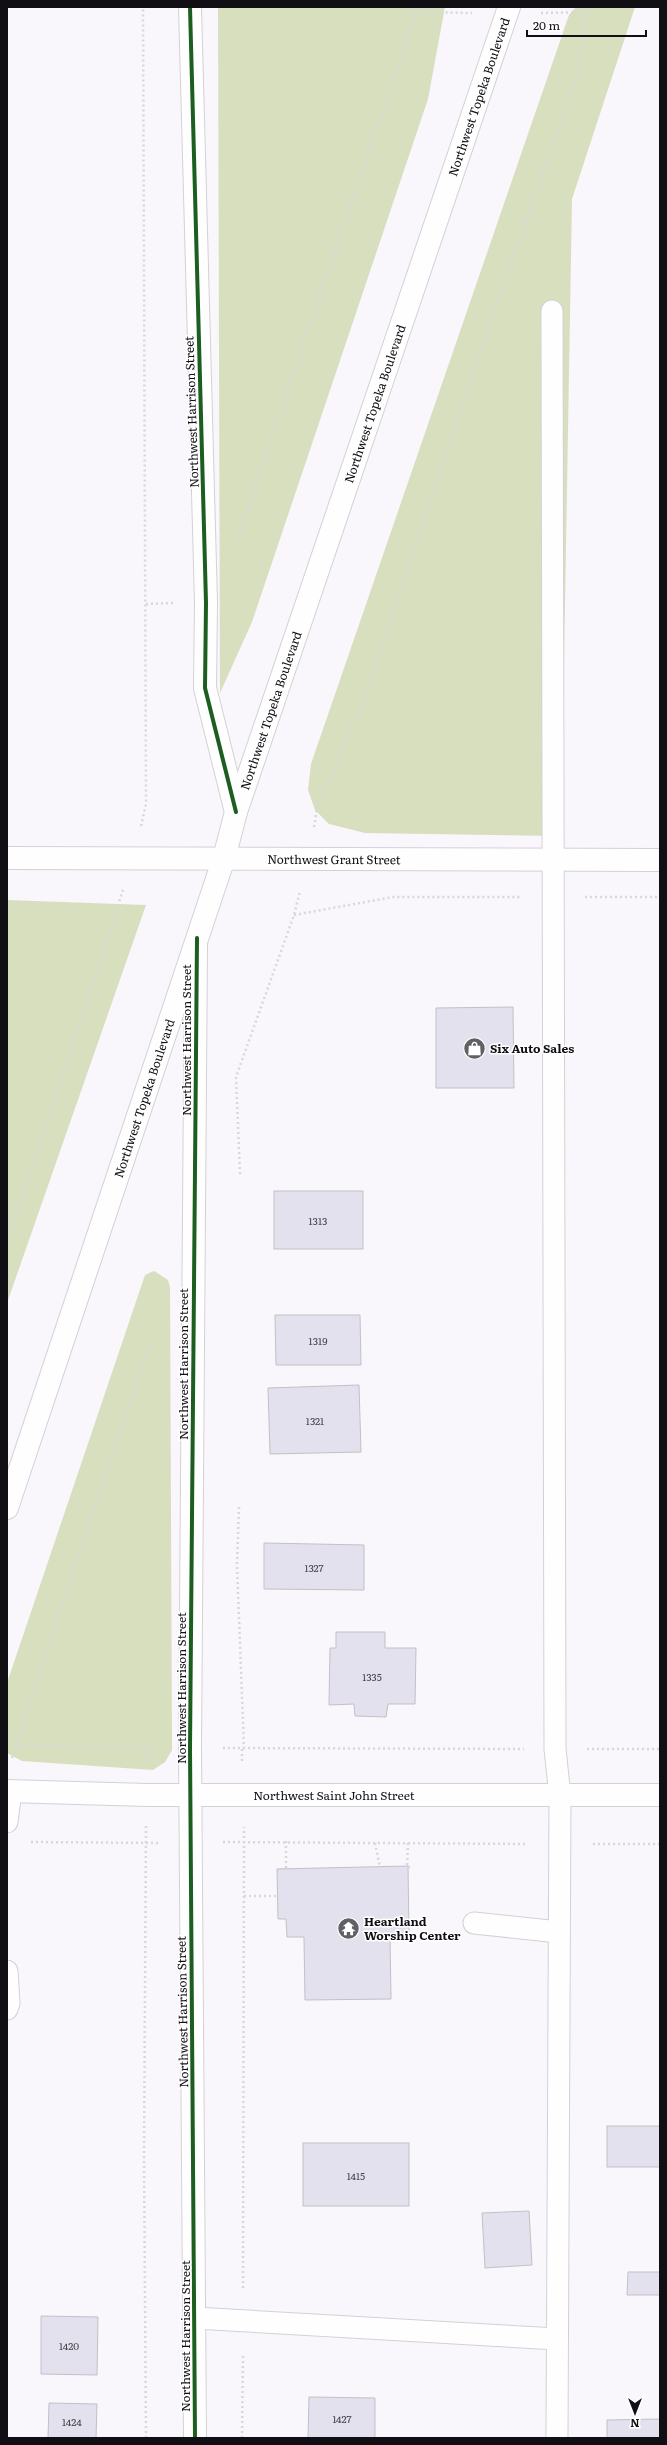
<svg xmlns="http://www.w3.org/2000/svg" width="667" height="2445" font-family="Literata,serif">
  <rect width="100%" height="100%" fill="#f9f6fc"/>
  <g fill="#d7dfbe">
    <path d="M 218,7 L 445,7 L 428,99 L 252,622 L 220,693 Z"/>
    <path d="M 576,7 L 635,7 L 572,199 L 561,836 L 365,833 L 329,824 L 315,810 L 308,790 L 311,764 L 569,15 Z"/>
    <path d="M 7,900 L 146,905 L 7,1303 Z"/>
    <path d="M 154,1271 L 168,1280 L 170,1287 L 172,1750 L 165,1762 L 153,1770 L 22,1761 L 7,1753 L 7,1683 L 145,1275 Z"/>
  </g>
  <g fill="#e2e1ed" stroke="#c3c1c6">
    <path d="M 513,1007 L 514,1088 L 436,1088 L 436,1008 Z"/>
    <rect x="274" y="1191" width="89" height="58"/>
    <path d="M 275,1315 L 360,1315 L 361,1365 L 276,1365 Z"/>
    <path d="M 359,1385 L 361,1452 L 270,1454 L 268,1388 Z"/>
    <path d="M 264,1543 L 364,1545 L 364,1590 L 264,1589 Z"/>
    <path d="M 336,1632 L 385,1632 L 385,1648 L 416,1648 L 415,1704 L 388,1704 L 386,1717 L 355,1716 L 354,1704 L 329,1705 L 330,1648 L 336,1648 Z"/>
    <path d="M 408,1866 L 409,1936 L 390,1936 L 391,1999 L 305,2000 L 304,1937 L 287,1937 L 286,1919 L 278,1919 L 277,1869 Z"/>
    <rect x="607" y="2126" width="53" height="41"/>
    <rect x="303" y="2143" width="106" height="63"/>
    <path d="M 529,2211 L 532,2265 L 485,2268 L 482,2213 Z"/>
    <path d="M 628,2272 L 660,2272 L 660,2295 L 627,2295 Z"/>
    <path d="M 41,2316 L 98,2317 L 97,2375 L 41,2374 Z"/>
    <path d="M 309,2397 L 375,2398 L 375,2438 L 308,2438 Z"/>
    <path d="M 49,2403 L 97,2404 L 96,2438 L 48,2438 Z"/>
    <path d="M 660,2419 L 660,2438 L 607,2438 L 607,2420 Z"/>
  </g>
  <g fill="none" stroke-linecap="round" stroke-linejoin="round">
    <defs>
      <g id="lane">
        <path d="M 552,311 L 555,1749 L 560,1796 L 557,2438"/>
        <path d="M 7,1822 L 11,1791"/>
        <path d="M 474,1923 L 559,1932"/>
        <path d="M 7,1971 L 9,2003 L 7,2009"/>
        <path d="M 195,2318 L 557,2339"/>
      </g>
      <g id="street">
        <path d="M 190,7 L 206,603 L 205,688 L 236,812"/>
        <path id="s1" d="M 7,858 L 660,860"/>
        <path id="s2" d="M 7,1791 L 147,1795 L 660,1795"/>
        <path d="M 195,2438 L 190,1748 L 196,945"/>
      </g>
      <g id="primary">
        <path id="s3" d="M 7,1508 L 224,858 L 236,812 L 509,7"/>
      </g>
    </defs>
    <use href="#lane" stroke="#d4d1d6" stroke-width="23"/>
    <use href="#street" stroke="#d4d1d6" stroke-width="24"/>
    <use href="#primary" stroke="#d4d1d6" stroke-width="24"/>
    <g stroke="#d9d7da" stroke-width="2.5" stroke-dasharray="2 3" stroke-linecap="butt">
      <path d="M 413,7 L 417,12 L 472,13"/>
      <path d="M 541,13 L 587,12"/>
      <path d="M 238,540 L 417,7"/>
      <path d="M 146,604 L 173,603"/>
      <path d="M 141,826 L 146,804 L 143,7"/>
      <path d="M 314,827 L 317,808 L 364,699 L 582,57 L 587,12 L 593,7"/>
      <path d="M 585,897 L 660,897"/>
      <path d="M 294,915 L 393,897 L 522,897"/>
      <path d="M 240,1174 L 236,1077 L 294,915 L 300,891"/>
      <path d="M 7,1238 L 123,890"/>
      <path d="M 239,1507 L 237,1565 L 244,1749"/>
      <path d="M 17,1746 L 158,1748"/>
      <path d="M 147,1748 L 147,1763"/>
      <path d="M 223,1748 L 524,1749"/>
      <path d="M 242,1749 L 242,1762"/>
      <path d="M 587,1749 L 660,1749"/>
      <path d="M 12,1758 L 88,1523 L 152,1344"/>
      <path d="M 146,1826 L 144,2157 L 146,2438"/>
      <path d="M 286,1841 L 286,1868"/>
      <path d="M 31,1842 L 158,1843"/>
      <path d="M 223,1842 L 528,1844"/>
      <path d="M 375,1843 L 380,1867"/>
      <path d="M 408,1843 L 407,1867 L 410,1867"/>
      <path d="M 593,1844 L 660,1844"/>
      <path d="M 244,1896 L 277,1896"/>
      <path d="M 243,2288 L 244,1827"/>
      <path d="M 242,2438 L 243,2353"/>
    </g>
    <use href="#lane" stroke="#fefeff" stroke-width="21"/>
    <use href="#street" stroke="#fefeff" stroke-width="22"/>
    <use href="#primary" stroke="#fefeff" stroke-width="22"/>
    <defs>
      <g id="cycleway">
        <path d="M 190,7 L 206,603 L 205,688 L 236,812"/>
        <path d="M 195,2438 L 190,1748 L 197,938"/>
      </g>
    </defs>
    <use href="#cycleway" stroke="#fff" stroke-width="6"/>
    <use href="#cycleway" stroke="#1b5e20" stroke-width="4"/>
  </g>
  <defs>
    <symbol id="shop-disc" viewBox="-11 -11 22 22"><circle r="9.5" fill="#636065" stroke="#fff"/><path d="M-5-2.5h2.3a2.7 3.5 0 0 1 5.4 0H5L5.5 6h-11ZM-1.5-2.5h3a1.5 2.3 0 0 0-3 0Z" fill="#fff"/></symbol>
    <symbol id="temple-disc" viewBox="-11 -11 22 22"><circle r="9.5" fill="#636065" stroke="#fff"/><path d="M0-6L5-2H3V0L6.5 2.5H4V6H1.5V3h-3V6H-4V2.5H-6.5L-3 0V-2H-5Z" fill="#fff"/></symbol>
  </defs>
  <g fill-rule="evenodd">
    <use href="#shop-disc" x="462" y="1036" width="25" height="25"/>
    <use href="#temple-disc" x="336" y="1916" width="25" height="25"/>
  </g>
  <g text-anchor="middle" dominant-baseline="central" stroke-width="3" stroke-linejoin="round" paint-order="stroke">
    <g font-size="10" fill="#46444a">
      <text x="318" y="1220">1313</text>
      <text x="318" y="1340">1319</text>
      <text x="315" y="1420">1321</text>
      <text x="314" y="1567">1327</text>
      <text x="372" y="1676">1335</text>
      <text x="356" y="2175">1415</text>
      <text x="69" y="2345">1420</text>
      <text x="342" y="2418">1427</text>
      <text x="72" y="2421">1424</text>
    </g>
    <g font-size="12" fill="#120f14" stroke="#fff">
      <text stroke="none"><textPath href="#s3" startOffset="1488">Northwest Topeka Boulevard</textPath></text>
      <text stroke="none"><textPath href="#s3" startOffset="1164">Northwest Topeka Boulevard</textPath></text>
      <text transform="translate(191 412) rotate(-92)">Northwest Harrison Street</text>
      <text stroke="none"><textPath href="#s3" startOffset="840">Northwest Topeka Boulevard</textPath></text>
      <text stroke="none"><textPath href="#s1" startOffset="327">Northwest Grant Street</textPath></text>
      <text transform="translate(186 1040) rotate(-90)">Northwest Harrison Street</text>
      <text stroke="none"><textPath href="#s3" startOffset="432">Northwest Topeka Boulevard</textPath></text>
      <text transform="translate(183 1364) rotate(-90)">Northwest Harrison Street</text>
      <text transform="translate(181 1688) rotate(-90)">Northwest Harrison Street</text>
      <text stroke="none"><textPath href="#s2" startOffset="327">Northwest Saint John Street</textPath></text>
      <text transform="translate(182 2012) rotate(-91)">Northwest Harrison Street</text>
      <text transform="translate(185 2336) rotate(-90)">Northwest Harrison Street</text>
    </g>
    <g font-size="12" font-weight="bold" fill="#120f14" stroke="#fff" text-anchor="start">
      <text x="490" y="1048">Six Auto Sales</text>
      <text x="364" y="1921">Heartland<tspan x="364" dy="14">Worship Center</tspan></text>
    </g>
  </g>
  <rect width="667" height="2445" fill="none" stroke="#120f14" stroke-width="16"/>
  <g transform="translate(635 2413) rotate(180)" stroke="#ffffff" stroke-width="3" paint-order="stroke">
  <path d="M0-3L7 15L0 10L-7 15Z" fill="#120f14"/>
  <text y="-6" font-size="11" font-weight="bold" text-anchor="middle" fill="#120f14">N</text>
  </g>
  <path d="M527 30v6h119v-6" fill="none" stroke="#120f14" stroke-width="2"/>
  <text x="533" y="30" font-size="12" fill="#120f14" stroke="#ffffff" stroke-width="3" paint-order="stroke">20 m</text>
</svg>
